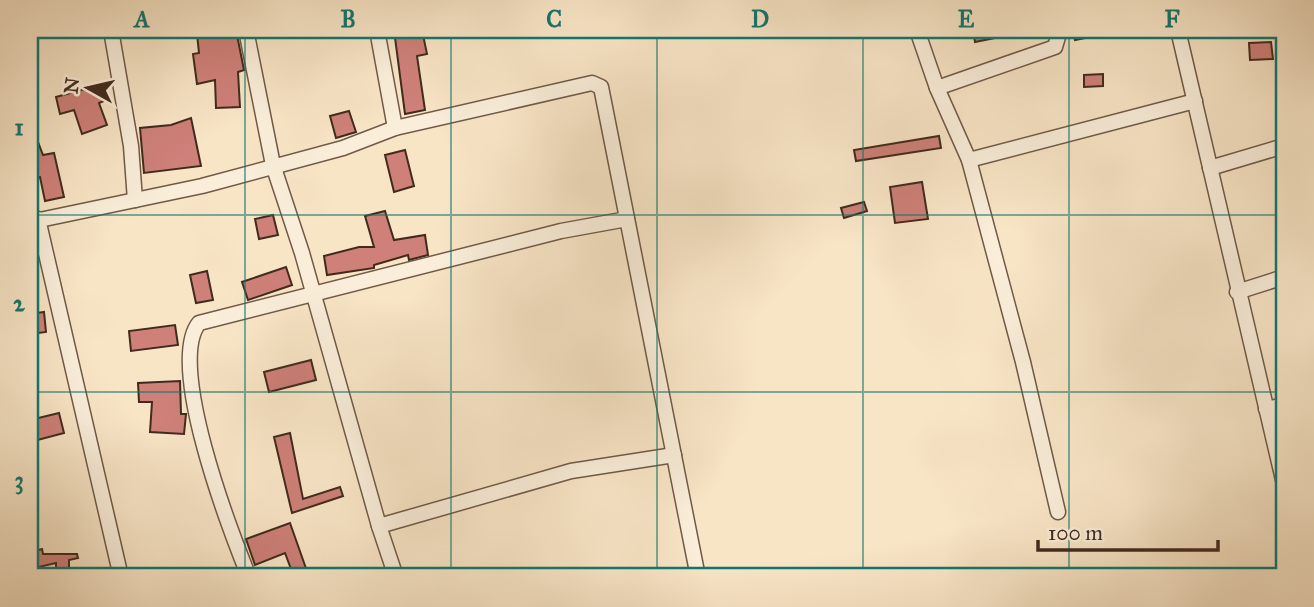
<svg xmlns="http://www.w3.org/2000/svg" width="1314" height="607" font-family="'IM FELL Great Primer',serif">
  <rect width="100%" height="100%" fill="#f8e5c6"/>
  <filter id="stains"><feTurbulence type="fractalNoise" baseFrequency=".00286" numOctaves="4"/><feColorMatrix values="0 0 0 0 .2 0 0 0 0 .09 0 0 0 0 .02 0 0 0 .5 -.17"/></filter>
  <radialGradient id="worn" r=".72"><stop offset=".6" stop-color="#630" stop-opacity="0"/><stop offset="1" stop-color="#630" stop-opacity=".3"/></radialGradient>
  <g fill="#ce8079" stroke="#412b1d" stroke-width="2">
    <path d="M 236,30 L 244,70 L 238,72 L 240,107 L 216,108 L 215,80 L 197,84 L 193,54 L 199,53 L 197,34 Z"/>
    <path d="M 394,30 L 422,30 L 427,54 L 417,56 L 425,110 L 405,114 Z"/>
    <path d="M 973,30 L 1014,30 L 1015,34 L 975,42 Z"/>
    <path d="M 1073,30 L 1104,30 L 1105,34 L 1075,40 Z"/>
    <path d="M 1271,42 L 1273,59 L 1250,60 L 1249,43 Z"/>
    <path d="M 1103,74 L 1103,86 L 1084,87 L 1084,75 Z"/>
    <path d="M 99,85 L 104,101 L 99,103 L 107,125 L 82,134 L 74,110 L 60,114 L 56,97 Z"/>
    <path d="M 349,111 L 356,132 L 336,138 L 330,116 Z"/>
    <path d="M 191,118 L 201,166 L 144,173 L 140,128 L 171,125 Z"/>
    <path d="M 30,121 L 43,155 L 54,153 L 64,197 L 45,201 L 40,177 L 30,180 Z"/>
    <path d="M 939,136 L 941,148 L 856,161 L 854,150 Z"/>
    <path d="M 405,150 L 414,186 L 394,192 L 385,155 Z"/>
    <path d="M 922,182 L 928,219 L 895,223 L 890,187 Z"/>
    <path d="M 864,202 L 867,211 L 844,218 L 841,208 Z"/>
    <path d="M 385,211 L 394,240 L 425,235 L 428,255 L 409,260 L 408,255 L 374,265 L 374,268 L 327,275 L 324,256 L 359,247 L 374,247 L 365,216 Z"/>
    <path d="M 273,215 L 278,235 L 259,239 L 255,219 Z"/>
    <path d="M 286,267 L 292,285 L 248,300 L 242,282 Z"/>
    <path d="M 207,271 L 213,300 L 196,303 L 190,275 Z"/>
    <path d="M 44,312 L 46,332 L 30,334 L 30,314 Z"/>
    <path d="M 175,325 L 178,345 L 131,351 L 129,331 Z"/>
    <path d="M 311,360 L 316,380 L 269,392 L 264,372 Z"/>
    <path d="M 180,381 L 181,414 L 186,414 L 184,434 L 150,432 L 152,402 L 139,402 L 138,383 Z"/>
    <path d="M 59,413 L 64,433 L 30,442 L 30,420 Z"/>
    <path d="M 290,433 L 303,499 L 340,487 L 343,496 L 292,513 L 274,437 Z"/>
    <path d="M 290,523 L 309,577 L 294,577 L 285,553 L 255,565 L 246,539 Z"/>
    <path d="M 42,549 L 43,554 L 77,554 L 78,558 L 69,560 L 69,572 L 56,572 L 56,563 L 30,569 L 30,552 Z"/>
  </g>
  <g fill="none" stroke-linecap="round" stroke-linejoin="round">
    <defs>
      <g id="minor">
        <path d="M 111,30 L 131,146 L 135,200"/>
        <path d="M 246,30 L 273,165 L 302,253 L 379,526 L 396,577"/>
        <path d="M 377,30 L 395,128"/>
        <path d="M 917,30 L 937,88 L 969,160 L 1023,362 L 1058,512"/>
        <path d="M 1178,30 L 1284,484"/>
        <path d="M 937,88 L 1055,47 L 1060,30"/>
        <path d="M 969,160 L 1195,101"/>
        <path d="M 1210,168 L 1284,146"/>
        <path d="M 38,219 L 121,577"/>
        <path d="M 30,222 L 202,186 L 343,148 L 395,128 L 592,83 L 601,87 L 698,577"/>
        <path d="M 1237,292 L 1284,277"/>
        <path d="M 1266,409 L 1284,405"/>
        <path d="M 379,526 L 571,471 L 674,455"/>
        <path d="M 249,577 C 230,530 166,364 199,323 L 561,231 L 627,219"/>
      </g>
    </defs>
    <use href="#minor" stroke="#6f5a47" stroke-width="17"/>
    <use href="#minor" stroke="#faeeda" stroke-width="14"/>
  </g>
  <path fill="none" stroke="#0f766e" stroke-width="2" stroke-opacity="0.55" d="M 245,30 L 245,577M 451,30 L 451,577M 657,30 L 657,577M 863,30 L 863,577M 1069,30 L 1069,577M 30,215 L 1284,215M 30,392 L 1284,392"/>
  <rect width="1314" height="607" fill="none" stroke="#f8e5c6" stroke-width="77"/>
  <g transform="translate(88 88) rotate(278)" stroke="#faeeda" stroke-width="5" paint-order="stroke">
  <path d="M0-5L12 26L0 18L-12 26Z" fill="#412b1d"/>
  <text y="-10" font-size="19" font-weight="bold" text-anchor="middle" fill="#412b1d">N</text>
  </g>
  <path d="M1038 540v10h180v-10" fill="none" stroke="#412b1d" stroke-width="3.5"/>
  <text x="1048" y="540" font-size="21" fill="#412b1d" stroke="#faeeda" stroke-width="5" paint-order="stroke">100 m</text>
  <rect x="38" y="38" width="1238" height="530" fill="none" stroke="#0f766e" stroke-width="2.5"/>
  <g font-size="23" text-anchor="middle" font-weight="bold" fill="#0f766e">
    <text x="142" y="27">A</text>
    <text x="348" y="27">B</text>
    <text x="554" y="27">C</text>
    <text x="760" y="27">D</text>
    <text x="966" y="27">E</text>
    <text x="1172" y="27">F</text>
    <text x="19" y="135">1</text>
    <text x="19" y="311">2</text>
    <text x="19" y="488">3</text>
  </g>
  <rect width="100%" height="100%" filter="url(#stains)"/>
  <rect width="100%" height="100%" fill="url(#worn)"/>
</svg>
